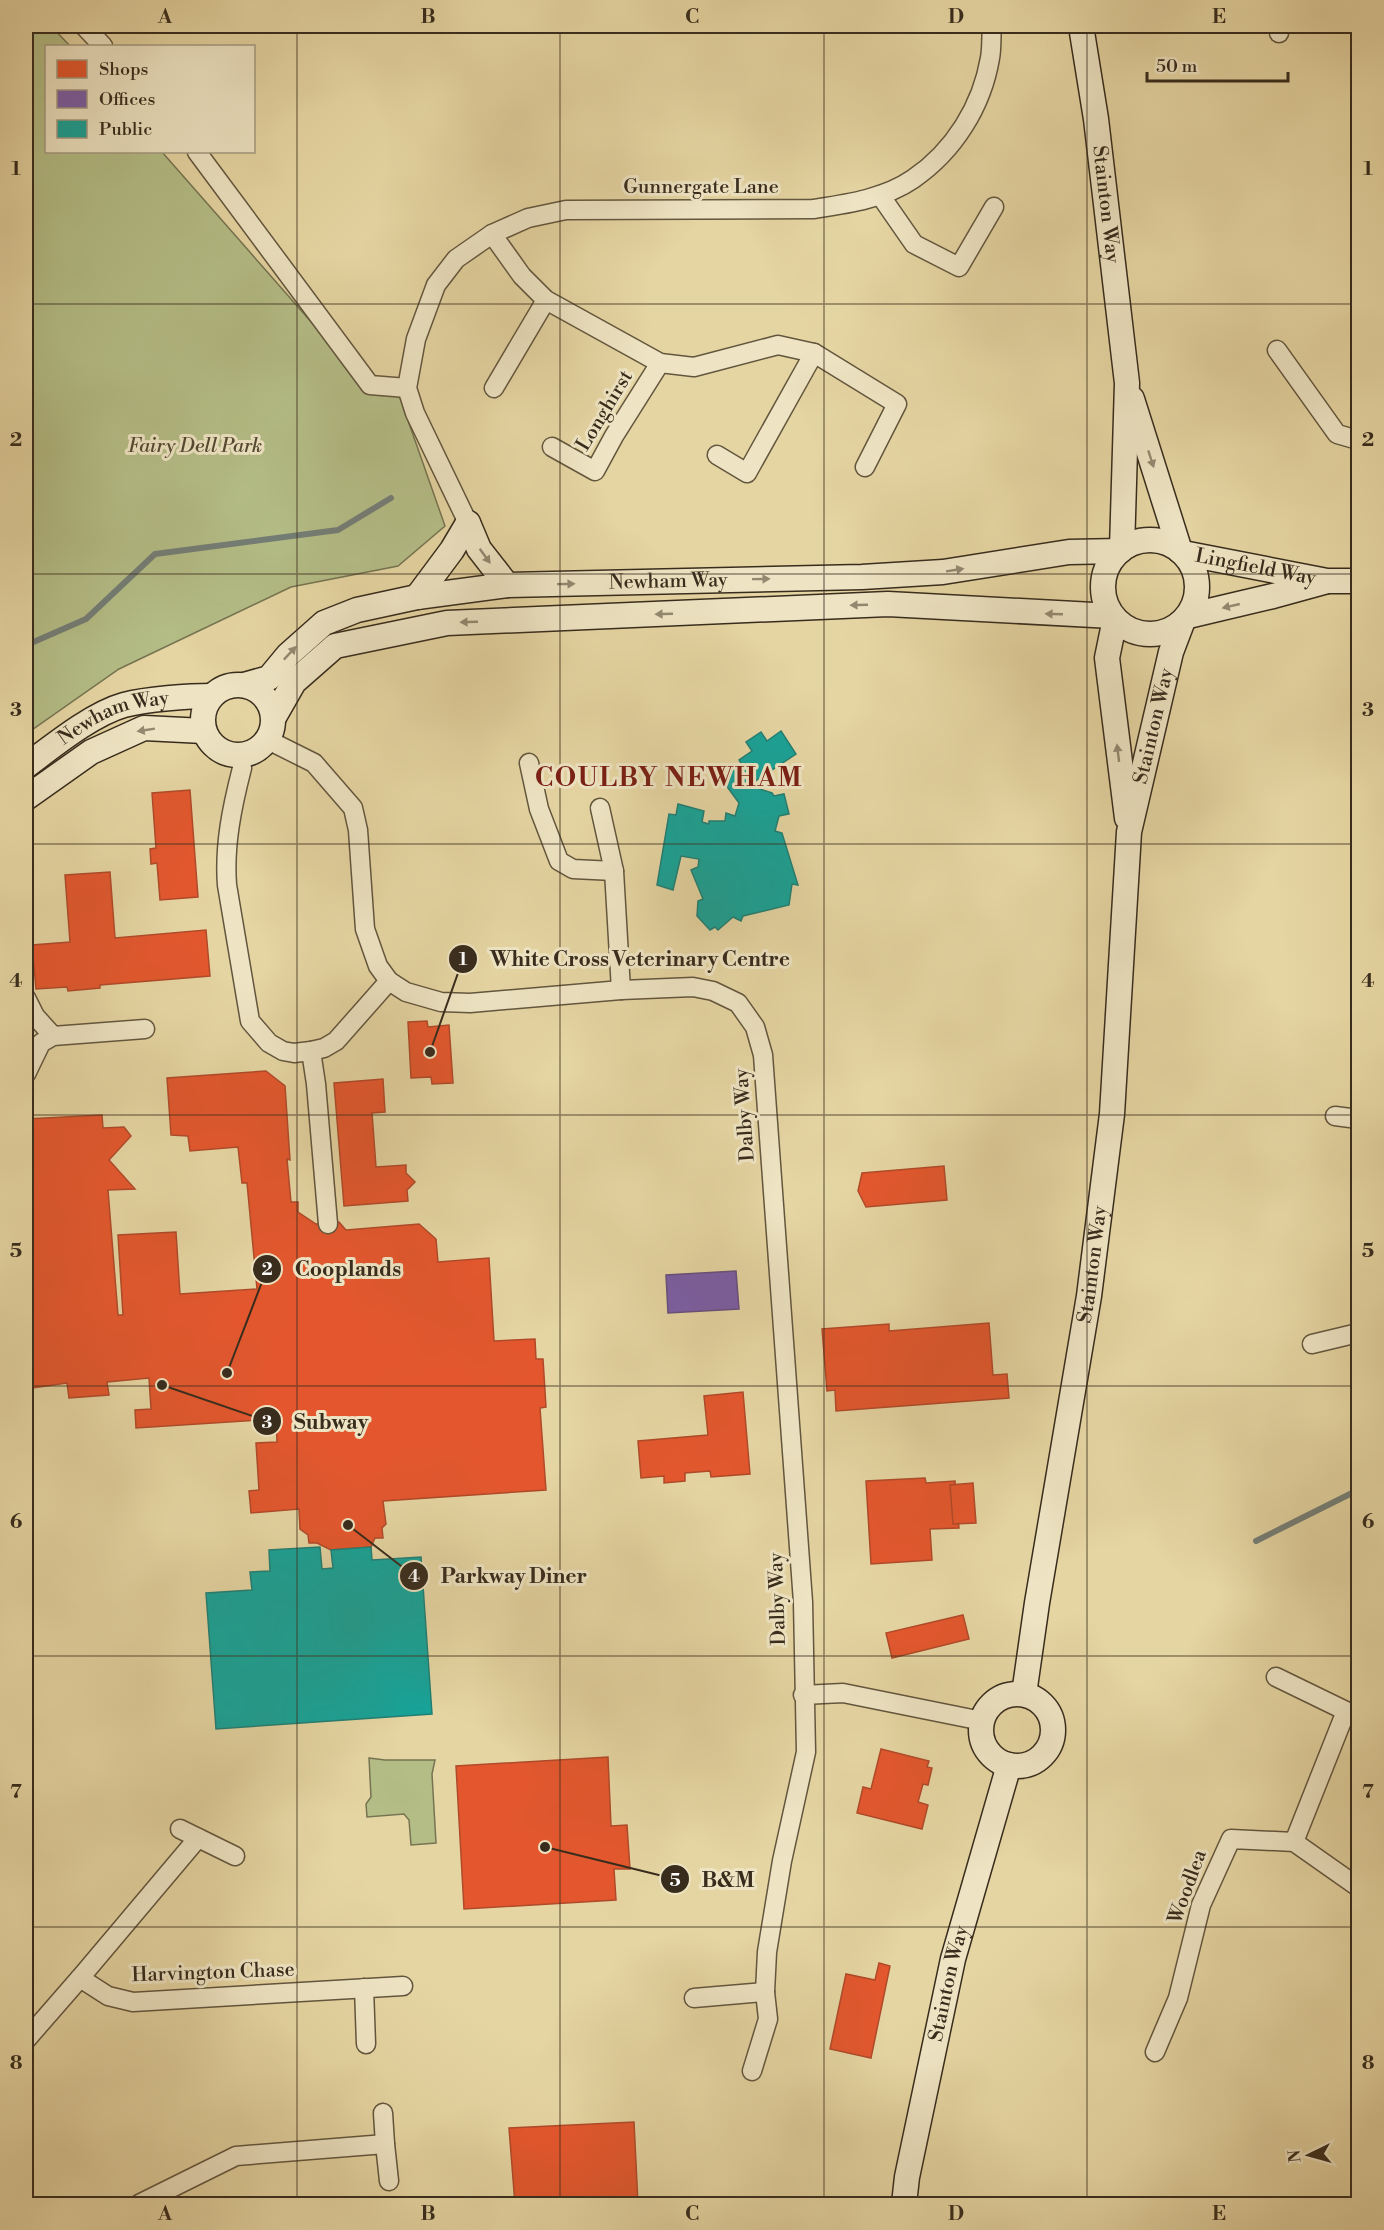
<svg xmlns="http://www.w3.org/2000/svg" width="1384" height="2230" font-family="'Libre Bodoni',serif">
  <rect width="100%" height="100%" fill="#e5d5a2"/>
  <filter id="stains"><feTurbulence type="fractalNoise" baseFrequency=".00333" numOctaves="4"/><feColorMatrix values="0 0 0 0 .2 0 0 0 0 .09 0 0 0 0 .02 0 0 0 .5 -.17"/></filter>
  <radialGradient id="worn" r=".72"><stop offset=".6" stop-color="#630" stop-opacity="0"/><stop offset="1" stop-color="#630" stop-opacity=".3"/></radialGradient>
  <g fill="#b4bd86" stroke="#767452" stroke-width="1.5">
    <path d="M 26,26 L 51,26 L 70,46 L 46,46 L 46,152 L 162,152 L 371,390 L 398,392 L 445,526 L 398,566 L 291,587 L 119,669 L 26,734 Z"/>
    <path d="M 369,1758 L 385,1760 L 435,1760 L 432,1774 L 436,1843 L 411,1845 L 409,1820 L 404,1814 L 367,1817 L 366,1804 L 371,1797 Z"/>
  </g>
  <g fill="#e4572e" stroke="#b04a29" stroke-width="1.5">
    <path d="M 190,790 L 198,897 L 160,900 L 157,863 L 151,864 L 150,849 L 156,848 L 152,793 Z"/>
    <path d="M 110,872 L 115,938 L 206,930 L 210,976 L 100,985 L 100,988 L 68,991 L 67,987 L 36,989 L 32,945 L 70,942 L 65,875 Z"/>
    <path d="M 427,1021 L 428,1027 L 449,1025 L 453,1083 L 432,1084 L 431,1077 L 411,1078 L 408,1022 Z"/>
    <path d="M 266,1071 L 285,1086 L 290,1160 L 287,1159 L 291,1202 L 298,1202 L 298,1212 L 316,1224 L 339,1222 L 346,1230 L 419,1224 L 436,1239 L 438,1262 L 489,1258 L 494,1341 L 535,1339 L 536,1359 L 543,1359 L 546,1407 L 540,1408 L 546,1490 L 383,1501 L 386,1524 L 382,1528 L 383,1538 L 375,1538 L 371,1547 L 331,1550 L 317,1543 L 309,1543 L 308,1535 L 300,1529 L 299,1509 L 251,1513 L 249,1491 L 259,1490 L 256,1443 L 277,1442 L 276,1419 L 136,1428 L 135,1410 L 151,1409 L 149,1378 L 107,1382 L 109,1395 L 69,1398 L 67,1383 L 26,1389 L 26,1119 L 102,1115 L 103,1128 L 124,1127 L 131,1136 L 109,1160 L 135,1189 L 108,1190 L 118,1315 L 123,1315 L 118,1235 L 176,1232 L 180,1294 L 257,1289 L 247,1183 L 242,1183 L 238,1147 L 190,1151 L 188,1136 L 171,1135 L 167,1078 Z"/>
    <path d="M 383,1079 L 385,1112 L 372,1113 L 376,1167 L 406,1165 L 406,1173 L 415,1182 L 407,1190 L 408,1201 L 344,1206 L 334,1083 Z"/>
    <path d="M 944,1166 L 947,1200 L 866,1207 L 858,1191 L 862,1173 Z"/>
    <path d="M 989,1323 L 993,1375 L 1007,1374 L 1009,1398 L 836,1411 L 835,1390 L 827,1391 L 822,1329 L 889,1324 L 889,1331 Z"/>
    <path d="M 743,1392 L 750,1474 L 711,1477 L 710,1471 L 685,1473 L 685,1481 L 664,1483 L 664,1476 L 641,1478 L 638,1441 L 708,1435 L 704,1396 Z"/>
    <path d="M 925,1478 L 926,1483 L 955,1481 L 959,1528 L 930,1529 L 932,1560 L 871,1564 L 866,1481 Z"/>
    <path d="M 973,1483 L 976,1523 L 953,1524 L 950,1485 Z"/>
    <path d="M 963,1615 L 969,1639 L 892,1658 L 886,1633 Z"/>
    <path d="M 881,1749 L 929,1761 L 927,1767 L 932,1768 L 928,1785 L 923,1784 L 918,1802 L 928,1805 L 922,1829 L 857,1813 L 863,1787 L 871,1789 Z"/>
    <path d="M 608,1757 L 611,1826 L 627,1825 L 630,1869 L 614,1869 L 616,1900 L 464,1909 L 456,1766 Z"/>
    <path d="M 879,1963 L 890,1966 L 871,2058 L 830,2049 L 846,1974 L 875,1980 Z"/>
    <path d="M 634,2122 L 638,2204 L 515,2204 L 509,2128 Z"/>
  </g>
  <path fill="#7b5ea7" stroke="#674f7e" stroke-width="1.5" d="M 736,1271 L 739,1309 L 668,1313 L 666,1275 Z"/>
  <g fill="#17a398" stroke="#217f73" stroke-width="1.5">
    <path d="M 781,731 L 796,754 L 754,782 L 757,788 L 772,793 L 774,796 L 784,794 L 789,814 L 779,816 L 775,831 L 782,833 L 798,885 L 792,884 L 789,905 L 743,916 L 741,921 L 733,917 L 718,930 L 715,927 L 710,930 L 697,916 L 698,901 L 703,899 L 691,870 L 698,867 L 699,859 L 681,856 L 673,890 L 657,885 L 669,814 L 676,815 L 678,804 L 704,811 L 702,822 L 709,824 L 709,821 L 725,821 L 726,813 L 735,816 L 739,803 L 720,777 L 741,763 L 739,760 L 752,751 L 746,742 L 761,732 L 767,741 Z"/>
    <path d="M 320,1547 L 322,1569 L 333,1568 L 331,1550 L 371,1547 L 372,1560 L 421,1557 L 432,1714 L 216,1729 L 206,1593 L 252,1590 L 250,1572 L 270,1571 L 269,1550 Z"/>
  </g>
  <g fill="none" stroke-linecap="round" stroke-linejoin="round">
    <g stroke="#747e76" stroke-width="6">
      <path d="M 26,649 L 29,644 L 86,619 L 155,554 L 338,530 L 391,498"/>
      <path d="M 1256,1541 L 1358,1490"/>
    </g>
    <defs>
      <g id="street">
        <path d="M 84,26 L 103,46"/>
        <path d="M 1279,26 L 1279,33"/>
        <path d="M 197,152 L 370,385 L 407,388"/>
        <path d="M 880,195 L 914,244 L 959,267 L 994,207"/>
        <path d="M 492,234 L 522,276 L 546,300 L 660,363 L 694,367 L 778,345 L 814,353 L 897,404 L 865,467"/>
        <path d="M 1277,350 L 1337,434 L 1358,440"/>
        <path d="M 494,388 L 546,300"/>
        <path d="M 552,447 L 595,471 L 614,436 L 660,363"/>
        <path d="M 717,455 L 747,473 L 814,353"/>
        <path d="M 468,523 L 415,413 L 407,388 L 416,339 L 436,285 L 456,259 L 492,234 L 528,218 L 566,210 L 813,209 C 846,204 884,199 913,179 C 954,151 982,106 990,58 C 992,47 991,36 992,26"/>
        <path d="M 268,740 L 314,763 L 353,808 L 358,830 L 365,929 L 378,966 L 389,981 L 406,992 L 441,1002 L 470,1003 L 621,990 L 693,987 L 713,991 L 738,1003 L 755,1027 L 763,1055 L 803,1602 L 806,1752 L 782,1861 L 767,1952 L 765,1992 L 768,2019 L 752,2071"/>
        <path d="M 529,763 L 539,809 L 559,861 L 573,869 L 614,871"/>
        <path d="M 242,768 C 232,807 224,845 227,885 L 250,1021 L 269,1043 L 283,1051 L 294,1053 L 311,1051 L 324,1048 L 336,1041 L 389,981"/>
        <path d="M 600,808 L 614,871 L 621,990"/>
        <path d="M 26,998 L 35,1016 L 53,1036"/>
        <path d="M 311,1051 L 316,1084 L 328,1224"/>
        <path d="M 26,1074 L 41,1043 L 53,1036 L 145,1029"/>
        <path d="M 1335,1116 L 1358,1119"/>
        <path d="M 1312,1344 L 1358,1333"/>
        <path d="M 1276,1677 L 1346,1711 L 1294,1842"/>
        <path d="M 803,1695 L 843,1693 L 982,1721"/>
        <path d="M 180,1829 L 235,1856"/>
        <path d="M 80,1978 L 198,1838"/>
        <path d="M 364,1988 L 366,2044"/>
        <path d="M 694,1998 L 765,1992"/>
        <path d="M 26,2040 L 80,1978 L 108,1996 L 133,2002 L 403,1986"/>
        <path d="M 1155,2052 L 1178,1998 L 1201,1905 L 1231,1839 L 1294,1842 L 1358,1887"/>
        <path d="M 383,2113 L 385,2144"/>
        <path d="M 139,2204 L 236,2156 L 385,2144 L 389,2181"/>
      </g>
      <g id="secondary">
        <path id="s1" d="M 1081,26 L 1096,119 L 1127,383 L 1122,549"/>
        <path d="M 1132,399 L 1180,551"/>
        <path d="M 468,523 L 479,549 L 507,585"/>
        <circle cx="1150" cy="587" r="47"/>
        <path id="s2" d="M 1183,553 L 1327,581 L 1358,581"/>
        <path d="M 417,597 L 452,550 L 468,523"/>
        <path d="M 1188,616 L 1273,596 L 1324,582"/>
        <path d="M 1115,619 L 1107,658 L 1127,818"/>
        <circle cx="238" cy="720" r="35"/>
        <path id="s3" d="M 244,685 L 269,678 L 288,655 L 324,623 L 357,610 L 417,597 L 507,585 L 862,577 L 943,572 L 1069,552 L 1120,551"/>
        <path d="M 274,717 L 294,682 L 335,646 L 447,623 L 888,604 L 1112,616"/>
        <path id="s4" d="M 26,766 C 53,746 92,714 124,705 C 147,699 188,696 212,696"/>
        <path d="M 26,798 L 91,752 L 144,728 L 204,731"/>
        <circle cx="1017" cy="1730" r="36"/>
        <path id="s5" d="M 1024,1694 L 1037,1603 L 1089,1296 L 1112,1114 L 1129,832 L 1171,652 L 1182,623"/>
        <path id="s6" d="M 904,2204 L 907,2177 L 953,1959 L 1009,1765"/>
      </g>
    </defs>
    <use href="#street" stroke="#63563e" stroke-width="21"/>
    <use href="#secondary" stroke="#382c1d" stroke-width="27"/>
    <use href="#street" stroke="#eee4c3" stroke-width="18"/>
    <use href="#secondary" stroke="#eee4c3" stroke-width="24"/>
  </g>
  <defs><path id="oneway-solid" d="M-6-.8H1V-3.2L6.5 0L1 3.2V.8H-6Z" transform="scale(1.5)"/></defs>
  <g fill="#938870">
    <use href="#oneway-solid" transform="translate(1151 459) rotate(72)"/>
    <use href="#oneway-solid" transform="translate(485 556) rotate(54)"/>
    <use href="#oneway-solid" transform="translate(955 570) rotate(-9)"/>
    <use href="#oneway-solid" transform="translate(761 579) rotate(-1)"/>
    <use href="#oneway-solid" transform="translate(566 584) rotate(-1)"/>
    <use href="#oneway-solid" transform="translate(859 605) rotate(178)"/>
    <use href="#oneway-solid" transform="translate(1231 606) rotate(167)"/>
    <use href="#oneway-solid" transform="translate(664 614) rotate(178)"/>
    <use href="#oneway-solid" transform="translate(1054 614) rotate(-178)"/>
    <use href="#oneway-solid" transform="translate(469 622) rotate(178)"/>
    <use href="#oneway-solid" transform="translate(290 653) rotate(-47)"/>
    <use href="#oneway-solid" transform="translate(146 730) rotate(171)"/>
    <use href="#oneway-solid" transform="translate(1118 753) rotate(-97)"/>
  </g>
  <path fill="none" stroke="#382c1d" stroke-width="1.5" stroke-opacity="0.55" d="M 297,26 L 297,2204M 560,26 L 560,2204M 824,26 L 824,2204M 1087,26 L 1087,2204M 26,304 L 1358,304M 26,574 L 1358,574M 26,844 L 1358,844M 26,1115 L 1358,1115M 26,1386 L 1358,1386M 26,1656 L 1358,1656M 26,1927 L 1358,1927"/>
  <g text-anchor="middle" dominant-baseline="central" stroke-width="6" stroke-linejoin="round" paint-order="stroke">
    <g font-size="20" fill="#382c1d" stroke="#eee4c3">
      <text x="701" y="187">Gunnergate Lane</text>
      <text stroke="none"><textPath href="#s1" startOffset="180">Stainton Way</textPath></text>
      <text transform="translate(605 411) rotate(-59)">Longhirst</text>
      <text stroke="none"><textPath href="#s2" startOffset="74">Lingfield Way</textPath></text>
      <text stroke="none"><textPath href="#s3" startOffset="453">Newham Way</textPath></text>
      <text stroke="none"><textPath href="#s4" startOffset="102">Newham Way</textPath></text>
      <text stroke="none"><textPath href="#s5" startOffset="978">Stainton Way</textPath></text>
      <text transform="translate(745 1115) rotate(-94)">Dalby Way</text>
      <text stroke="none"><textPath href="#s5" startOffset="435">Stainton Way</textPath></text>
      <text transform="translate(778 1599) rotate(-92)">Dalby Way</text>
      <text transform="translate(1188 1887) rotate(-70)">Woodlea</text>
      <text transform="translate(213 1973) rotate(-2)">Harvington Chase</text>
      <text stroke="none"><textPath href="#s6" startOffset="225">Stainton Way</textPath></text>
    </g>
    <g font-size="20" font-style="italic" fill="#514932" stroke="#eee4c3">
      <text x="195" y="446">Fairy Dell Park</text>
    </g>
    <g font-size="26" font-weight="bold" letter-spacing="1.5" fill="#7a1f14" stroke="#eee4c3">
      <text x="669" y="778">COULBY NEWHAM</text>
    </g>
  </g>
  <path fill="none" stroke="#382c1d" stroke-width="2" d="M430 1052L463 959M227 1373L267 1269M162 1385L267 1421M348 1525L414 1576M545 1847L675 1879"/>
  <g fill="#382c1d" stroke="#eee4c3" stroke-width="2">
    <circle cx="430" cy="1052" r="6"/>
    <circle cx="227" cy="1373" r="6"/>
    <circle cx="162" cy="1385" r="6"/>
    <circle cx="348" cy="1525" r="6"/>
    <circle cx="545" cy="1847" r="6"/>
    <circle cx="463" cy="959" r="15"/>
    <circle cx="267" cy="1269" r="15"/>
    <circle cx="267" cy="1421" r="15"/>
    <circle cx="414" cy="1576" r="15"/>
    <circle cx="675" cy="1879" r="15"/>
  </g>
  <g font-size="18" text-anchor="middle" font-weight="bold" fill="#fff">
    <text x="463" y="965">1</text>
    <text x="267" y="1275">2</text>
    <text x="267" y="1428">3</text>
    <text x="414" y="1582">4</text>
    <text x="675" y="1886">5</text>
  </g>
  <g font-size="21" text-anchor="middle" font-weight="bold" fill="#382c1d" stroke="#eee4c3" stroke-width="6" stroke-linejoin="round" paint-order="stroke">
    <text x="640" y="966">White Cross Veterinary Centre</text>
    <text x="348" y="1276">Cooplands</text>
    <text x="331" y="1429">Subway</text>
    <text x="514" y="1583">Parkway Diner</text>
    <text x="728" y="1887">B&amp;M</text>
  </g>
  <rect width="1384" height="2230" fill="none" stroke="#e5d5a2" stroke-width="66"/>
  <rect x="45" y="45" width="210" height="108" fill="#eee4c3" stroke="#a59a81" stroke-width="1.5"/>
  <rect x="57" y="60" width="30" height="18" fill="#e4572e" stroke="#a59a81" stroke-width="1.5"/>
  <text x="99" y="75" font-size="18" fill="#382c1d">Shops</text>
  <rect x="57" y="90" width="30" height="18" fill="#7b5ea7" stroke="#a59a81" stroke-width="1.5"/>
  <text x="99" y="105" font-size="18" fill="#382c1d">Offices</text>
  <rect x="57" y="120" width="30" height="18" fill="#17a398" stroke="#a59a81" stroke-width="1.5"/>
  <text x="99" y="135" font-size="18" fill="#382c1d">Public</text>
  <g transform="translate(1309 2155) rotate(265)" stroke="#eee4c3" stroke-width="4.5" paint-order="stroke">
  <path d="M0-4.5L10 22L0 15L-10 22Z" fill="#382c1d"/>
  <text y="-9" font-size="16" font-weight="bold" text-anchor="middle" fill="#382c1d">N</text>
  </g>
  <path d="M1147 72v9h141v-9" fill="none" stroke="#382c1d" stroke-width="3"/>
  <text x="1156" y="72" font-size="18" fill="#382c1d" stroke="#eee4c3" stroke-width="4.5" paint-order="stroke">50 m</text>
  <rect x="33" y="33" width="1318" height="2164" fill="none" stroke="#382c1d" stroke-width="2"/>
  <g font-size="20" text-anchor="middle" font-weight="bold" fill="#382c1d">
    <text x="165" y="23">A</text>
    <text x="428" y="23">B</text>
    <text x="692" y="23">C</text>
    <text x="956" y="23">D</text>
    <text x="1219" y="23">E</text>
    <text x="16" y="175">1</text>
    <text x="1368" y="175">1</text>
    <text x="16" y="446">2</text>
    <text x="1368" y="446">2</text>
    <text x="16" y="716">3</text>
    <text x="1368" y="716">3</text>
    <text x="16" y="987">4</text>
    <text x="1368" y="987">4</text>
    <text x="16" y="1257">5</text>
    <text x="1368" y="1257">5</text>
    <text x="16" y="1528">6</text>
    <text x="1368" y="1528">6</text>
    <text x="16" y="1798">7</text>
    <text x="1368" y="1798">7</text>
    <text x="16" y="2069">8</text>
    <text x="1368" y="2069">8</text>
    <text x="165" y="2220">A</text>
    <text x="428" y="2220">B</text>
    <text x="692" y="2220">C</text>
    <text x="956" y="2220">D</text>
    <text x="1219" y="2220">E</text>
  </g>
  <rect width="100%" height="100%" filter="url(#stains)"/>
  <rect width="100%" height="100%" fill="url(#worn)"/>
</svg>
